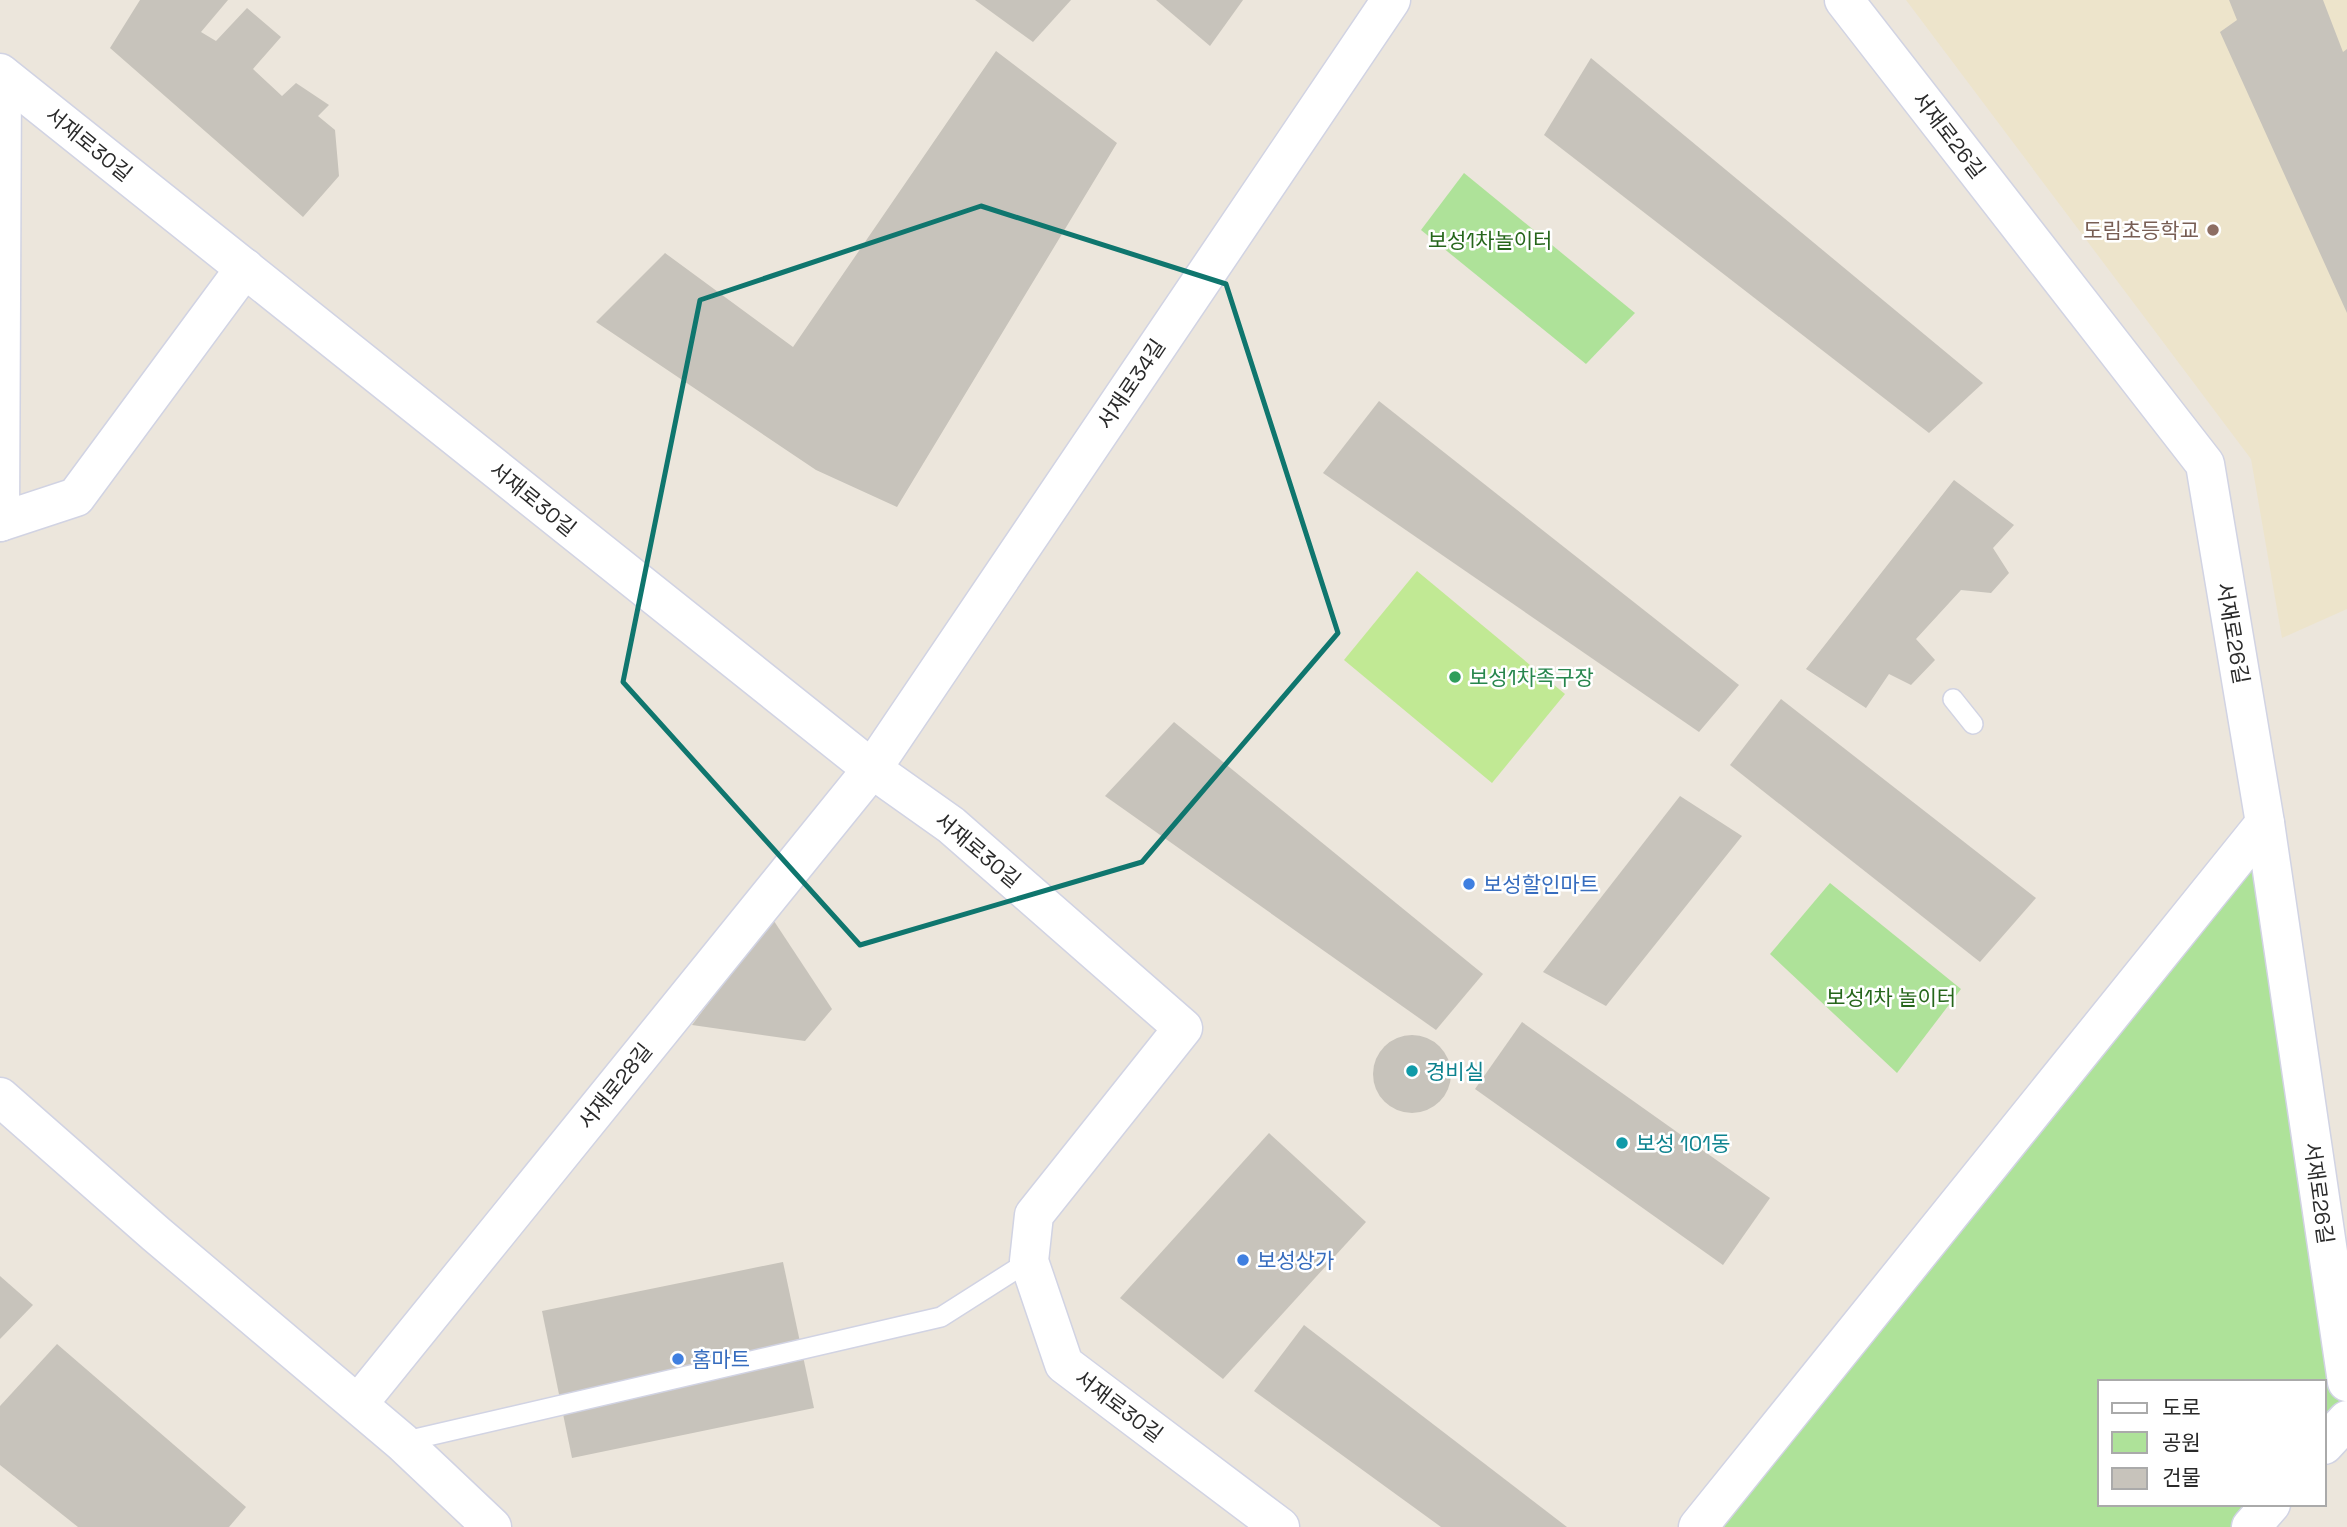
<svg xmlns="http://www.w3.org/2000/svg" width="2347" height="1527" font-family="'Space Grotesk','Noto Sans KR',sans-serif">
  <rect width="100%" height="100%" fill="#ece6dc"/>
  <path fill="#ede4cb" d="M 1906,0 L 2347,0 L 2347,609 L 2282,638 L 2251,459 Z"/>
  <g fill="#aee299">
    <path d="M 1464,173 L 1635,313 L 1586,364 L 1421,230 Z"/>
    <path d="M 2265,823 L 2347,1382 L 2347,1420 L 2324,1445 L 2324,1382 L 2100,1382 L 2100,1504 L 2271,1504 L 2251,1527 L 1698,1527 Z"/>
    <path d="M 1830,883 L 1961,989 L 1897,1073 L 1770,954 Z"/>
  </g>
  <path fill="#c1e994" d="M 1417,571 L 1565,694 L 1492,783 L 1344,660 Z"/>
  <g fill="#c7c3bb">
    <path d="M 140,0 L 228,0 L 201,32 L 216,41 L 247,8 L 281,37 L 253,69 L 282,96 L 296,83 L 329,105 L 318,116 L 335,130 L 339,176 L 303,217 L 110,48 Z"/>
    <path d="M 975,0 L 1071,0 L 1033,42 Z"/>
    <path d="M 1156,0 L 1243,0 L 1210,46 Z"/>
    <path d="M 2229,0 L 2323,0 L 2343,52 L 2347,49 L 2347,313 L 2220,32 L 2237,20 Z"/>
    <path d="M 996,51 L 1117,143 L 897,507 L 816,470 L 596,322 L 665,253 L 793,347 Z"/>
    <path d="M 1591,58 L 1983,383 L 1929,433 L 1544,135 Z"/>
    <path d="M 1379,401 L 1739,685 L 1699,732 L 1323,473 Z"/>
    <path d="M 1954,480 L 2014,525 L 1993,548 L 2009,573 L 1991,593 L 1961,590 L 1916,639 L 1935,660 L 1911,685 L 1889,674 L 1866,708 L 1806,669 Z"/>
    <path d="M 1781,699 L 2036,898 L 1980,962 L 1730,765 Z"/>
    <path d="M 1174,722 L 1483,974 L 1436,1030 L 1105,796 Z"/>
    <path d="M 1680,796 L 1742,836 L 1606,1006 L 1543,972 Z"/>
    <path d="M 772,918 L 832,1009 L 805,1041 L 692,1025 Z"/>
    <path d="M 1522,1022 L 1770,1198 L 1723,1265 L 1475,1089 Z"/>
    <circle cx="1412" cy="1074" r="39"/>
    <path d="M 1269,1133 L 1366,1222 L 1223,1379 L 1120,1298 Z"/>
    <path d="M 783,1262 L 814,1408 L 572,1458 L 542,1311 Z"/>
    <path d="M 0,1276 L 33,1305 L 0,1339 Z"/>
    <path d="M 1304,1325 L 1567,1527 L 1441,1527 L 1254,1391 Z"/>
    <path d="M 57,1344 L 246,1507 L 229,1527 L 78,1527 L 0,1465 L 0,1406 Z"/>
  </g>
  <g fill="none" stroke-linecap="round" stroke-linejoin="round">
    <defs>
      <g id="lane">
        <path d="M 1953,699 L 1973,724"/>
        <path d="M 402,1442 L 941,1317 L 1029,1261"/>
      </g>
      <g id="street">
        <path d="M 1844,0 L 2205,464 L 2265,823 L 2347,1382"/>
        <path d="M 0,73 L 872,769 L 951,825 L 1183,1028 L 1034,1215 L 1029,1261 L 1064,1364 L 1280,1527"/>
        <path d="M 0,522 L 2,75"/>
        <path d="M 0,522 L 76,497 L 245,268"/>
        <path d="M 0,1097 L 156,1234 L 402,1442 L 492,1527"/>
        <path d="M 358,1404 L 872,769 L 1391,0"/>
        <path d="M 2324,1445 L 2347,1420"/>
        <path d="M 1698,1527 L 2265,823"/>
        <path d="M 2251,1527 L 2271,1504"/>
      </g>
    </defs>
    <use href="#lane" stroke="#d1d3e3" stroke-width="22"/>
    <use href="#street" stroke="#d1d3e3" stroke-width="41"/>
    <use href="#lane" stroke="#fff" stroke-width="19"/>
    <use href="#street" stroke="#fff" stroke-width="38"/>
  </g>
  <path fill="none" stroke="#0f766e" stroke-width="5" stroke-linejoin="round" d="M 981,206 L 1226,284 L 1338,633 L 1142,862 L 860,945 L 623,682 L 700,300 Z"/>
  <circle fill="#8d6e63" stroke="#fff" stroke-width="2.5" cx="2213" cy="230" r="7"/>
  <circle fill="#2e9e5b" stroke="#fff" stroke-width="2.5" cx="1455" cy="677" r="7"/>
  <g fill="#3f7fe0" stroke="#fff" stroke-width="2.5">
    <circle cx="1469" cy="884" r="7"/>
    <circle cx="1243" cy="1260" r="7"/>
    <circle cx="678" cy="1359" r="7"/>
  </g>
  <g fill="#0f9aa8" stroke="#fff" stroke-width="2.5">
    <circle cx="1412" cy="1071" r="7"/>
    <circle cx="1622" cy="1143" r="7"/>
  </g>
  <g text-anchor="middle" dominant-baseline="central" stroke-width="5" stroke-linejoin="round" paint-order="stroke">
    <g font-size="21" fill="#2a2a2a" stroke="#fff">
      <text transform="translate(1949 135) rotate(52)">서재로26길</text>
      <text transform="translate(89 144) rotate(39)">서재로30길</text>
      <text transform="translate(1131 384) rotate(-56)">서재로34길</text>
      <text transform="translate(533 499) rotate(39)">서재로30길</text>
      <text transform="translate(2233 633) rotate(80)">서재로26길</text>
      <text transform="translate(978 850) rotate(40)">서재로30길</text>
      <text transform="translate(615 1086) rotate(-51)">서재로28길</text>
      <text transform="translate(2319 1193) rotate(82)">서재로26길</text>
      <text transform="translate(1119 1406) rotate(37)">서재로30길</text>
    </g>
    <g font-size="21" fill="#785e54" stroke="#fff" text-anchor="end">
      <text x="2199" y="230">도림초등학교</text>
    </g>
    <g font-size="21" fill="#26661b" stroke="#fff">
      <text x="1490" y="240">보성1차놀이터</text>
      <text x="1891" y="997">보성1차 놀이터</text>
    </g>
    <g font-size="21" fill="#27864d" stroke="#fff" text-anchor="start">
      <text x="1469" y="677">보성1차족구장</text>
    </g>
    <g font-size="21" fill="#366cbe" stroke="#fff" text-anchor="start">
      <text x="1483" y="884">보성할인마트</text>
      <text x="1257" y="1260">보성상가</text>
      <text x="692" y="1359">홈마트</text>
    </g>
    <g font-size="21" fill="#0d838f" stroke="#fff" text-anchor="start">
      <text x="1426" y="1071">경비실</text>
      <text x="1636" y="1143">보성 101동</text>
    </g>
  </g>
  <rect x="2098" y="1380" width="228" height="126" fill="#ffffff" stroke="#aaaaaa" stroke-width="2"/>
  <rect x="2112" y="1403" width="35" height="10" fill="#ffffff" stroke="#aaaaaa" stroke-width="2"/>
  <text x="2162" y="1415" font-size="21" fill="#2a2a2a">도로</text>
  <rect x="2112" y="1432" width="35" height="21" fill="#aee299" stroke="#aaaaaa" stroke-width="2"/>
  <text x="2162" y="1450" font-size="21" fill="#2a2a2a">공원</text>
  <rect x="2112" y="1468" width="35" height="21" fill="#c7c3bb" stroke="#aaaaaa" stroke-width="2"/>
  <text x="2162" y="1485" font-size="21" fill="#2a2a2a">건물</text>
</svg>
